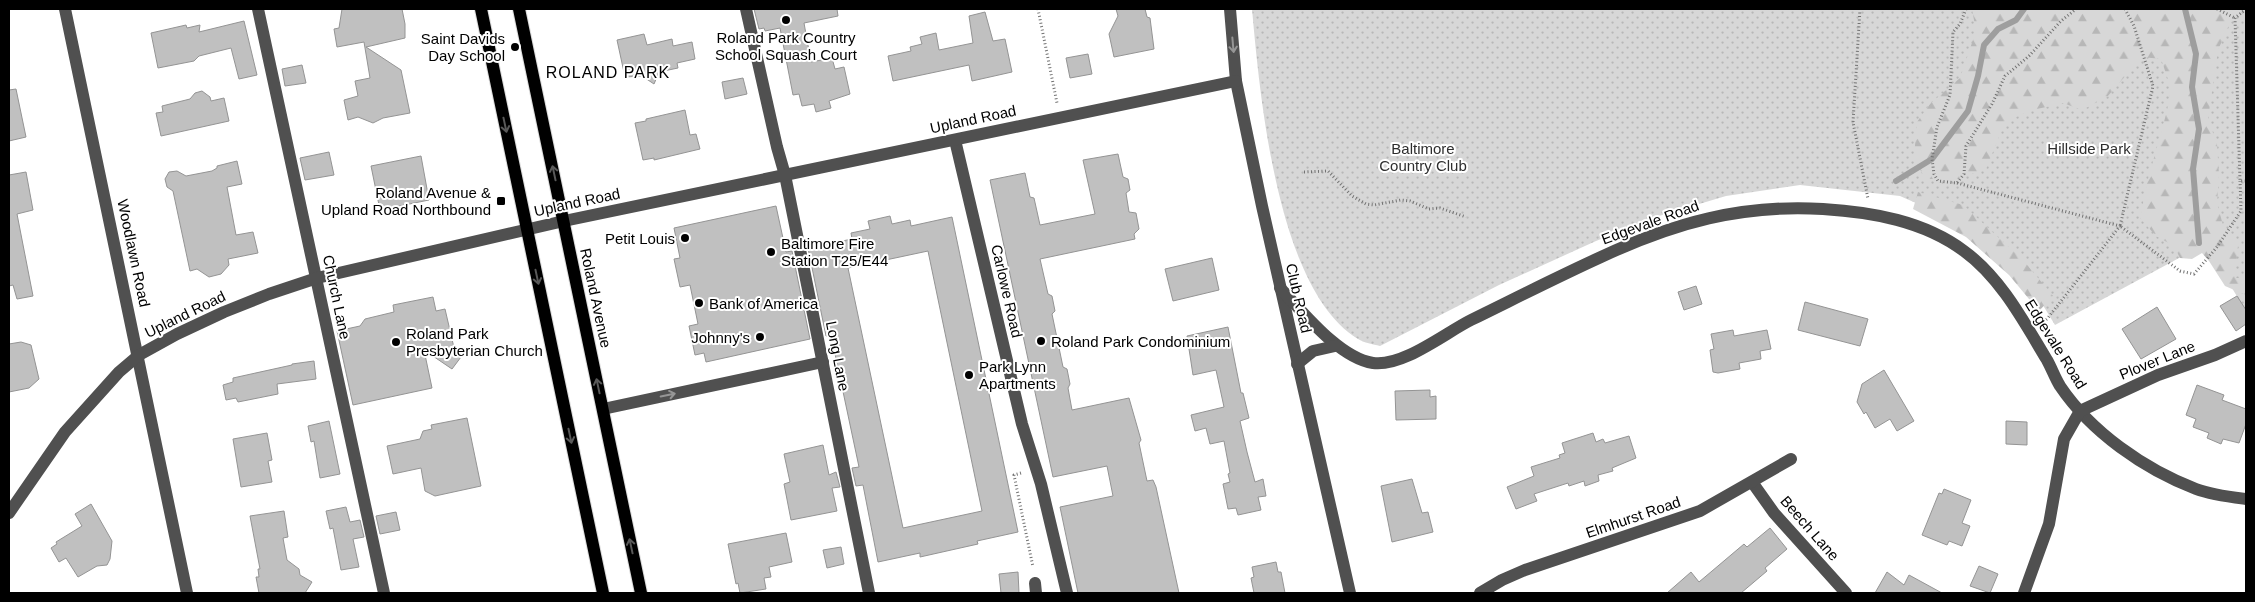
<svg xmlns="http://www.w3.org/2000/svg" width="2255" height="602" font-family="Arial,sans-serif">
  <defs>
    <pattern id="grass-dots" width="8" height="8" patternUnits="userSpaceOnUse" patternTransform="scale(1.25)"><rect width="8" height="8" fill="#d7d7d7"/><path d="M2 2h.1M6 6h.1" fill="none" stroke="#b7b7b7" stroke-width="1.8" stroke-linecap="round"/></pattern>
    <pattern id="forest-firs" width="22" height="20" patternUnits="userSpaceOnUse" patternTransform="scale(1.25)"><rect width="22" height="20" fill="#d7d7d7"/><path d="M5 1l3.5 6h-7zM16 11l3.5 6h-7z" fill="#b7b7b7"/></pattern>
  </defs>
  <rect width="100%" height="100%" fill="#fff"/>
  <path fill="url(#grass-dots)" d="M 1252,9 L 2246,9 L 2246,311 L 2205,244 L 2055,325 L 2041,302 L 1950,218 L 1900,196 L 1800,185 L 1726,196 L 1659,216 L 1596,241 L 1499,285 L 1380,346 C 1373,344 1364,343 1358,339 C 1277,290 1260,96 1252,9 Z"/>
  <g fill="url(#forest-firs)">
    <path d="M 1972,9 L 2240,9 L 2229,25 L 2218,50 L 2208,119 L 2217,144 L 2219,175 L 2217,203 L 2224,229 L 2238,245 L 2235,278 L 2246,278 L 2246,295 L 2225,286 L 2209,261 L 2202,253 L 2192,259 L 2180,258 L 2174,246 L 2156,236 L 2140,218 L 2147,183 L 2167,111 L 2171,88 L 2161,59 L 2142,57 L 2107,97 L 2082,110 L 2063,103 L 2029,111 L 2005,122 L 1986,169 L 1957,179 L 1925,179 L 1914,157 L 1917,122 L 1930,104 L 1960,78 L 1976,31 Z"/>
    <path d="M 1918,192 L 1963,205 L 2023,260 L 2053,296 L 2039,311 L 2009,275 L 1966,237 L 1913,209 Z"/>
  </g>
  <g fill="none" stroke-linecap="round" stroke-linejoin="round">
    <g stroke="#9e9e9e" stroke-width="6">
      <path d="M 2185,9 L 2196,54 L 2192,87 L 2199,129 L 2193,169 L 2199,243"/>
      <path d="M 1896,181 L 1932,159 L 1968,111 L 1978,76 L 1984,45 L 1998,29 L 2016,20 L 2024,9"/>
    </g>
  </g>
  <g fill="#c0c0c0" stroke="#949494" fill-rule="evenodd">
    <path d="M 342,9 L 402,9 L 405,24 L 405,38 L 366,47 L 401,70 L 410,113 L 383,118 L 373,123 L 358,117 L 348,120 L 344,100 L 358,96 L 355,81 L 370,78 L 364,42 L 337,47 L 334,29 L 339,28 Z"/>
    <path d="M 754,9 L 837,9 L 838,16 L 804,23 L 811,62 L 832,58 L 835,69 L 844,67 L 850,94 L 829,101 L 831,108 L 816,112 L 814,104 L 802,106 L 799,94 L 793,95 L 780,28 L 765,31 L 764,28 L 759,29 Z"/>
    <path d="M 1116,9 L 1145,9 L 1147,17 L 1150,18 L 1154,49 L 1114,57 L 1109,34 L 1118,16 Z"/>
    <path d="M 985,12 L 993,41 L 1005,39 L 1012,72 L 972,81 L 969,65 L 893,81 L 888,56 L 911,51 L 910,47 L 922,44 L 920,37 L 936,33 L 939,50 L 973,43 L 969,16 Z"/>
    <path d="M 244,21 L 257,75 L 239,79 L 231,48 L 199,56 L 194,61 L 158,68 L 151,33 L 186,25 L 187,28 L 200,25 L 199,32 Z"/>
    <path d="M 644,34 L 647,45 L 672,39 L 673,46 L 692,42 L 695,59 L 677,63 L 678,68 L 659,72 L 654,84 L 642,76 L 625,77 L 617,40 Z"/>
    <path d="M 1088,54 L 1092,74 L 1070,78 L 1066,58 Z"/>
    <path d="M 302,65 L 306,83 L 285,86 L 282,69 Z"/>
    <path d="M 743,78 L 747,94 L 725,99 L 722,82 Z"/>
    <path d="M 16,89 L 26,137 L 9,141 L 9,90 Z"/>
    <path d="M 202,91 L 210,97 L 211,101 L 224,98 L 229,121 L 161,136 L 156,113 L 163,112 L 162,106 L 190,99 L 195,93 Z"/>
    <path d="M 685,110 L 690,135 L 696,134 L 700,149 L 654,160 L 654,158 L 643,160 L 635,123 L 646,121 L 646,119 Z"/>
    <path d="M 329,152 L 334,175 L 305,180 L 300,158 Z"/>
    <path d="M 1118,154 L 1123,177 L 1128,179 L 1130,190 L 1126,193 L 1129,212 L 1136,213 L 1139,229 L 1134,234 L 1135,239 L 1040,259 L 1048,294 L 1052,296 L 1055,311 L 1052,314 L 1063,367 L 1067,369 L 1070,384 L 1068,388 L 1072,410 L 1129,398 L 1141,440 L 1139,443 L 1147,481 L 1153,480 L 1156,487 L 1179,593 L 1078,593 L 1060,507 L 1113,496 L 1107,466 L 1053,477 L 990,180 L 1025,173 L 1030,197 L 1034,198 L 1040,225 L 1095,214 L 1083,160 Z"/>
    <path d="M 421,156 L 429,200 L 380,210 L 371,166 Z"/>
    <path d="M 237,161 L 242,184 L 227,187 L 236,235 L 253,232 L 258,253 L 228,259 L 229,265 L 221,274 L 209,277 L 197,269 L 190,271 L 173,191 L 167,187 L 165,179 L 169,172 L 177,171 L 186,176 L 212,171 L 217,168 L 217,166 Z"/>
    <path d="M 26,172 L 33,210 L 17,214 L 33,296 L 17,299 L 13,285 L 9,286 L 9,175 Z"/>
    <path d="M 776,206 L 786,252 L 792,251 L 810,339 L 706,362 L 704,353 L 695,355 L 689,326 L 698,324 L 690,285 L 680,287 L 674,259 L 680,258 L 674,228 Z"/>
    <path d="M 890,216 L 892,224 L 910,220 L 911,226 L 952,217 L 1018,532 L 977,541 L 978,544 L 920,557 L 920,553 L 878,562 L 863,485 L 856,486 L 852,468 L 859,467 L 831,335 L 826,336 L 808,248 L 852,239 L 851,233 L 870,229 L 868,221 ZM 928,251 L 982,511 L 903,528 L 848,268 Z"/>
    <path d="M 1212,258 L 1219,290 L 1173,301 L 1165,269 Z"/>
    <path d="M 1696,286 L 1702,304 L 1684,310 L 1678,292 Z"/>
    <path d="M 2237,296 L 2246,310 L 2246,324 L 2236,331 L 2220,306 Z"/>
    <path d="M 433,297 L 436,311 L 445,309 L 455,352 L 461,357 L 452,369 L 424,350 L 432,388 L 353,405 L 337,331 L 360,326 L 365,319 L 394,312 L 393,305 Z"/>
    <path d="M 1805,302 L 1868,319 L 1860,346 L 1798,330 Z"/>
    <path d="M 2157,307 L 2176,339 L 2141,359 L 2122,329 Z"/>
    <path d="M 1228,327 L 1241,393 L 1243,393 L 1249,418 L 1240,421 L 1247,452 L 1255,482 L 1263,479 L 1266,496 L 1258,497 L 1261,510 L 1238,515 L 1236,508 L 1228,509 L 1223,484 L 1230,482 L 1228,474 L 1230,473 L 1224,441 L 1210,444 L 1206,428 L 1195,431 L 1191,415 L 1224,407 L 1216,370 L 1193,375 L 1187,336 Z"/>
    <path d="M 1733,330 L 1734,336 L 1767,330 L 1771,349 L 1760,351 L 1761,359 L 1739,363 L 1740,369 L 1718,373 L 1713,372 L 1710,350 L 1714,349 L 1711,334 Z"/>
    <path d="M 21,342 L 31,345 L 39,379 L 29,388 L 9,392 L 9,344 Z"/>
    <path d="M 314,361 L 316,379 L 277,384 L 278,394 L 238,402 L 236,398 L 226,400 L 223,385 L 233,382 L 233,378 L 292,365 L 292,364 Z"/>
    <path d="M 1884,370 L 1914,421 L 1897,431 L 1890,419 L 1875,428 L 1866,412 L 1864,414 L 1857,402 L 1862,384 Z"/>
    <path d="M 2197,385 L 2224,395 L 2222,400 L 2246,409 L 2246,424 L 2239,443 L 2223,439 L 2221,444 L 2207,438 L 2209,433 L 2193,427 L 2196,419 L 2186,415 Z"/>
    <path d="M 1430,390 L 1430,397 L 1436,396 L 1436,419 L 1396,420 L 1395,391 Z"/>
    <path d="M 467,418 L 481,486 L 435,496 L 425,491 L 421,468 L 393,474 L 387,446 L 420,439 L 423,431 L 432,429 L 431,425 Z"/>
    <path d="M 329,421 L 340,474 L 320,478 L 314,441 L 311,442 L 308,426 Z"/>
    <path d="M 2006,421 L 2027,422 L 2027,445 L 2006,444 Z"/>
    <path d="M 267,433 L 272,460 L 268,461 L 272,482 L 241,487 L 233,439 Z"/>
    <path d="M 1593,433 L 1596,442 L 1603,439 L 1605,443 L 1629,436 L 1636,458 L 1612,468 L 1613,471 L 1598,475 L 1599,481 L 1585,486 L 1584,481 L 1569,486 L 1568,483 L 1534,494 L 1537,501 L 1516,509 L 1507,487 L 1534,476 L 1531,467 L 1560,458 L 1559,455 L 1565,453 L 1562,443 Z"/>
    <path d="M 823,445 L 829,475 L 836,472 L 840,487 L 832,488 L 837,511 L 791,520 L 784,484 L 790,482 L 784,454 Z"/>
    <path d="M 1412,479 L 1422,513 L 1428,512 L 1433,532 L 1392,542 L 1381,486 Z"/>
    <path d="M 1944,489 L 1971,500 L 1962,523 L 1970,526 L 1962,546 L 1949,541 L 1947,545 L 1922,535 L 1939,493 L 1942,494 Z"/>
    <path d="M 91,504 L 112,541 L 110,559 L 107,565 L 97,566 L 78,577 L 66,558 L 59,562 L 51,548 L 57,544 L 56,542 L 82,526 L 75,514 Z"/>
    <path d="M 346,507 L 350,522 L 360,520 L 364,537 L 353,539 L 359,567 L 341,570 L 333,528 L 330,529 L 326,511 Z"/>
    <path d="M 284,511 L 288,537 L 283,538 L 287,560 L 299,569 L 300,575 L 312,582 L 305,593 L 259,593 L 256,577 L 259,577 L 258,569 L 260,569 L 250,516 Z"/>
    <path d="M 396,512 L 400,530 L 380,534 L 376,516 Z"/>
    <path d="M 1770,528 L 1787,549 L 1765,568 L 1767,571 L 1741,593 L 1667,593 L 1691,572 L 1699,582 L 1744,544 L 1747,547 Z"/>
    <path d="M 786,533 L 792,562 L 769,567 L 771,577 L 764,578 L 766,589 L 740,593 L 738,583 L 736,584 L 728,544 Z"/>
    <path d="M 841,547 L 844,564 L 827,568 L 823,550 Z"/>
    <path d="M 1276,562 L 1278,572 L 1281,572 L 1285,593 L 1254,593 L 1251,578 L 1254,577 L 1252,567 Z"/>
    <path d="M 1979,566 L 1998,574 L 1990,593 L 1970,586 Z"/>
    <path d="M 1018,572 L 1019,593 L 1001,593 L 999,574 Z"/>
    <path d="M 1887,572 L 1904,585 L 1909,575 L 1942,593 L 1875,593 Z"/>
  </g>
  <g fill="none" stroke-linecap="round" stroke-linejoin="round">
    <defs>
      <g id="major">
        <path d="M 481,9 L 603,593"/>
        <path d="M 519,9 L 641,593"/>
      </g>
    </defs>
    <use href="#major" stroke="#dbdbdb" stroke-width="14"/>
    <g stroke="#727272" stroke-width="3" stroke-dasharray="1 2.5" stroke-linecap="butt">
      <path d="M 1038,9 L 1057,103"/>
      <path d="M 1860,9 L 1853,122 L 1868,199"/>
      <path d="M 1966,9 L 1960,24 L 1953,32 L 1950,95 L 1937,127 L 1932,159 L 1934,174 L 1938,181 L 1957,183 L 1964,174 L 1966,146 L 1992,104 L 2005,76 L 2029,56 L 2061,21 L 2076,9"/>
      <path d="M 2125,9 L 2134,26 L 2153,86 L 2120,226 L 2180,271 L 2194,274 L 2217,247 L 2241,211 L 2240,181"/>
      <path d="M 2217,9 L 2235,18"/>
      <path d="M 2246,9 L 2235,18 L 2240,181 L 2246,181"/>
      <path d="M 1304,172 L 1328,171 L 1352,196 L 1366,204 L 1374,205 L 1401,200 L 1410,201 L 1429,209 L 1440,208 L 1466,217"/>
      <path d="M 1957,183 L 2120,226 L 2047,319 L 2043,322"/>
      <path d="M 1021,473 L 1014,475 L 1033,567"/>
    </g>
    <g stroke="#505050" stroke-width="12">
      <path d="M 65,9 L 187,593"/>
      <path d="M 258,9 L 384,593"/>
      <path d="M 746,9 L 777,147 L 785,175 L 869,593"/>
      <path d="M 1230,9 L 1236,81 L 1262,206 L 1350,593"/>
      <path d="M 955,140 L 1022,424 L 1041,484 L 1067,593"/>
      <path d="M 1280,288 C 1303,312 1339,358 1373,363 C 1403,367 1445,333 1471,320 C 1514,299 1557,277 1601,257 C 1674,223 1741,204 1823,209 C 1872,212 1924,221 1964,251 C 2001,278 2024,322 2047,360 C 2052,369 2055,378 2060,386 C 2091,432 2144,469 2196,489 C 2212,495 2230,497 2246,499"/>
      <path d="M 1297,364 L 1313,351 L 1335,346"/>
      <path d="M 603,409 L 823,362"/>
      <path d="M 1752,482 L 1774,513 L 1846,593"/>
      <path d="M 9,513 L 65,432 L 119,372 L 139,355 L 177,334 L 224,312 L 269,294 L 317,278 L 564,221 L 1236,81"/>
      <path d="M 1035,583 L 1036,593"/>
      <path d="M 1480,593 L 1502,580 L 1525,570 L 1700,511 L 1791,459"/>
      <path d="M 2024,593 L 2049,524 L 2064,439 L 2080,411 L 2158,375 L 2215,355 L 2246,341"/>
    </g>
    <use href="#major" stroke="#000" stroke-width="12"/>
  </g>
  <defs><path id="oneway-shaft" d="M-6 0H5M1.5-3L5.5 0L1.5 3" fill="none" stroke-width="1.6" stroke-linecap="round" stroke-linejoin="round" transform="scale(1.25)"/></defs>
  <g stroke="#969696">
    <use href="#oneway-shaft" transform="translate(1233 45) rotate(85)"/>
    <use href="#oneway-shaft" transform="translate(668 395) rotate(-12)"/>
  </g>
  <g stroke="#595959">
    <use href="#oneway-shaft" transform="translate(505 125) rotate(78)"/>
    <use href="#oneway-shaft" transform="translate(554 173) rotate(-102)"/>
    <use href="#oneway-shaft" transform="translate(537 277) rotate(78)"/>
    <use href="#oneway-shaft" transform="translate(598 386) rotate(-102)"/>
    <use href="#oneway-shaft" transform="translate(570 436) rotate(78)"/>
    <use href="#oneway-shaft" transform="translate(631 546) rotate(-102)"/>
  </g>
  <g fill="#000" stroke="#fff" stroke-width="2">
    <circle cx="786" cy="20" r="5"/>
    <circle cx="515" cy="47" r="5"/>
    <rect x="496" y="196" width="10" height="10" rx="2.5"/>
    <circle cx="685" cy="238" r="5"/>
    <circle cx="771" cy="252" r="5"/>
    <circle cx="699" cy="303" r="5"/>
    <circle cx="760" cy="337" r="5"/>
    <circle cx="1041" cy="341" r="5"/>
    <circle cx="396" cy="342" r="5"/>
    <circle cx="969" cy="375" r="5"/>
  </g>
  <g text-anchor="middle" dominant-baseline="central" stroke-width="4" stroke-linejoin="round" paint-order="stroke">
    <g font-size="15" fill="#000" stroke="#fff" text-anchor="start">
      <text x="786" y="37" text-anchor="middle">Roland Park Country<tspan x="786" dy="17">School Squash Court</tspan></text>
      <text x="505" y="38" text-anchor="end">Saint Davids<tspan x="505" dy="17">Day School</tspan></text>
      <text x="491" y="192" text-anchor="end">Roland Avenue &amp;<tspan x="491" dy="17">Upland Road Northbound</tspan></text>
      <text x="675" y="238" text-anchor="end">Petit Louis</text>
      <text x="781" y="243">Baltimore Fire<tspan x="781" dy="17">Station T25/E44</tspan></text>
      <text x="709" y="303">Bank of America</text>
      <text x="406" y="333">Roland Park<tspan x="406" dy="17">Presbyterian Church</tspan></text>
      <text x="750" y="337" text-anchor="end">Johnny's</text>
      <text x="1051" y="341">Roland Park Condominium</text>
      <text x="979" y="366">Park Lynn<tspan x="979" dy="17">Apartments</tspan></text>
    </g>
    <g font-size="15" fill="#000" stroke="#fff">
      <text transform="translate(973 119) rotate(-12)">Upland Road</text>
      <text transform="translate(577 202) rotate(-12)">Upland Road</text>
      <text transform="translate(1650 222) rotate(-20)">Edgevale Road</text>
      <text transform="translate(134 253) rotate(78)">Woodlawn Road</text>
      <text transform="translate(1007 291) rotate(77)">Carlowe Road</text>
      <text transform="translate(337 297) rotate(78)">Church Lane</text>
      <text transform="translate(596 298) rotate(78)">Roland Avenue</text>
      <text transform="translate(1299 298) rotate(77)">Club Road</text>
      <text transform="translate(185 314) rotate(-26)">Upland Road</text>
      <text transform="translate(2056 344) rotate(58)">Edgevale Road</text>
      <text transform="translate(838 356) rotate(79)">Long Lane</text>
      <text transform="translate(2157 360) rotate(-22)">Plover Lane</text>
      <text transform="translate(1633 517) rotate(-19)">Elmhurst Road</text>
      <text transform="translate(1810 528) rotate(49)">Beech Lane</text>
    </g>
    <g font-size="15" fill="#2e2e2e" stroke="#fff">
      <text x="1423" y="148">Baltimore<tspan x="1423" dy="17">Country Club</tspan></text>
      <text x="2089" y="148">Hillside Park</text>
    </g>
    <g font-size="16" letter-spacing="1" fill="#000" stroke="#fff">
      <text x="608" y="72">ROLAND PARK</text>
    </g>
  </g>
  <rect width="2255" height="602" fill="none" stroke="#000000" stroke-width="20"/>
</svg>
